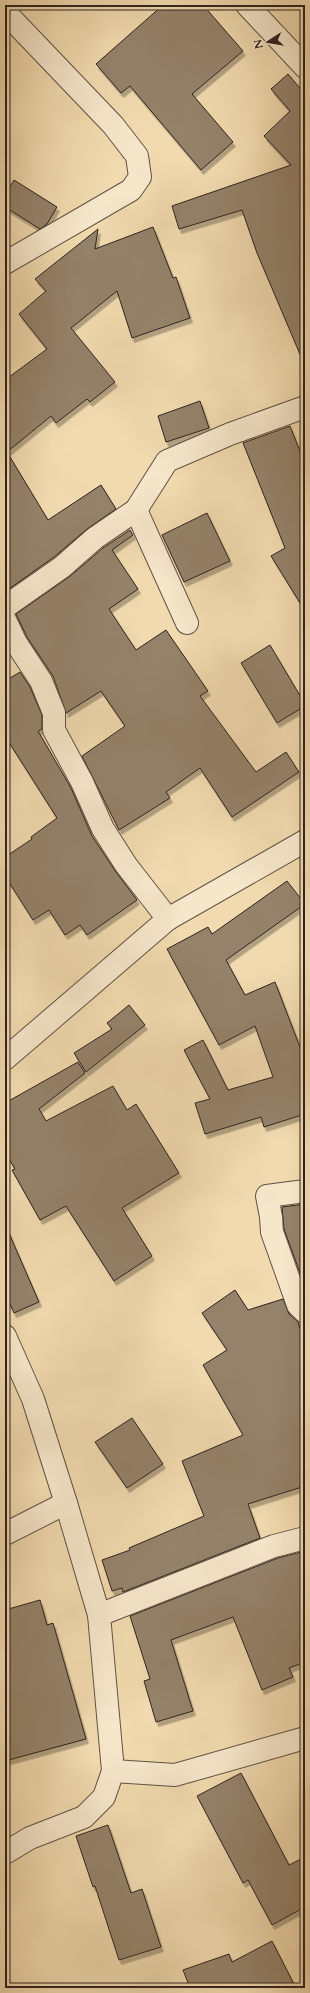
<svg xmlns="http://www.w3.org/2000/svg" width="310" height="1993" font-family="Cardo,serif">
  <defs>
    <filter id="shadow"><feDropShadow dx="2.5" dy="4.5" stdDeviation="0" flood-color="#0004"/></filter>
  </defs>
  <rect width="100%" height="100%" fill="#f1daaf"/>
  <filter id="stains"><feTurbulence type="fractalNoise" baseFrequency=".005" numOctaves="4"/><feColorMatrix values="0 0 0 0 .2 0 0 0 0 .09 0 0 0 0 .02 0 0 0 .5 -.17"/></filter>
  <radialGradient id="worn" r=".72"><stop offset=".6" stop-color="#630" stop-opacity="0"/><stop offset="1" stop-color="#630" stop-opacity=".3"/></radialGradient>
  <g fill="#94826a" stroke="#2f231f" filter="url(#shadow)">
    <path d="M 163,5 L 203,5 L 243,51 L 192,94 L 233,142 L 201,170 L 130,86 L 121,93 L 96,64 Z"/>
    <path d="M 288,74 L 305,94 L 305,366 L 257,253 L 242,210 L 179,229 L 172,206 L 291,165 L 264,136 L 290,111 L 271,89 Z"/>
    <path d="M 14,180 L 57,207 L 47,224 L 40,229 L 5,207 L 5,195 Z"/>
    <path d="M 153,227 L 173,278 L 176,277 L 190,318 L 132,338 L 117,291 L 71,328 L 115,382 L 90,402 L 87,399 L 56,423 L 51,416 L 7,452 L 48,520 L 101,485 L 116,509 L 87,529 L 54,557 L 6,591 L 5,380 L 47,349 L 19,314 L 46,291 L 35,279 L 98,229 L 95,249 Z"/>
    <path d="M 200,401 L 209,428 L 166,442 L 158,416 Z"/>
    <path d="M 290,426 L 305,464 L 305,611 L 271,556 L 285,548 L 243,443 Z"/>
    <path d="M 207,513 L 230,561 L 184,582 L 162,535 Z"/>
    <path d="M 130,530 L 133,535 L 112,550 L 138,589 L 109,609 L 136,650 L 166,630 L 208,691 L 200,696 L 256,772 L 286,752 L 299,772 L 232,817 L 200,768 L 166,792 L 170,798 L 119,830 L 82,756 L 125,726 L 101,691 L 66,713 L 53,676 L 27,637 L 16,614 L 69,577 L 103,548 Z"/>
    <path d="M 270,645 L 305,704 L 305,706 L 277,723 L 241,663 Z"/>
    <path d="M 20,672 L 30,687 L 42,715 L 42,729 L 38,731 L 71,788 L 92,836 L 116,872 L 137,900 L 87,935 L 80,925 L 65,935 L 49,910 L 33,920 L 5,876 L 5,857 L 32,839 L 31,837 L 57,818 L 5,736 L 5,681 Z"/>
    <path d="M 287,881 L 305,904 L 226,960 L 245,995 L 275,982 L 305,1060 L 305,1114 L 264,1127 L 261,1117 L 205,1134 L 195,1103 L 210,1099 L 184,1050 L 203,1040 L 228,1090 L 273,1077 L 255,1026 L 219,1045 L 167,949 L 208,927 L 212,934 Z"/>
    <path d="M 129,1005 L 145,1025 L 86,1072 L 74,1053 L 112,1029 L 107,1023 Z"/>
    <path d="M 78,1062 L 85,1073 L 39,1109 L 46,1121 L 113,1086 L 127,1110 L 136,1104 L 179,1173 L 122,1208 L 152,1256 L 114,1281 L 66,1206 L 40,1220 L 12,1170 L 15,1169 L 5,1152 L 5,1103 Z"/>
    <path d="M 305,1204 L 305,1287 L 284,1229 L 282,1207 Z"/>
    <path d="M 5,1224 L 39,1302 L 14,1313 L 5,1293 Z"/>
    <path d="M 235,1290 L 248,1310 L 283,1299 L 289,1314 L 298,1322 L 305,1344 L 305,1486 L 248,1504 L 260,1538 L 123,1592 L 122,1588 L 112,1591 L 102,1560 L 130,1550 L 129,1548 L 204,1516 L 182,1461 L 243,1435 L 203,1365 L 227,1350 L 202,1313 Z"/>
    <path d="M 132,1418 L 163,1464 L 127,1488 L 95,1442 Z"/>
    <path d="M 305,1551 L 305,1662 L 289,1668 L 293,1677 L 262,1690 L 233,1617 L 171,1640 L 193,1711 L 156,1722 L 144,1681 L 150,1679 L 130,1616 L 278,1558 Z"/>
    <path d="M 40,1600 L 47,1625 L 53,1623 L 86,1739 L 5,1761 L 5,1610 Z"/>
    <path d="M 241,1773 L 289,1865 L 305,1857 L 305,1907 L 272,1925 L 248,1880 L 243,1883 L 197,1796 Z"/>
    <path d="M 108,1825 L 131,1893 L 142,1889 L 161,1947 L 119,1960 L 95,1886 L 93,1887 L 76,1836 Z"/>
    <path d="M 272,1941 L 296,1988 L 190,1988 L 183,1970 L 229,1954 L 232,1962 Z"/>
  </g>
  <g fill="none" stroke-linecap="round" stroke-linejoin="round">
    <defs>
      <g id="street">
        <path d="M 247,5 L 305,67"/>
        <path d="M 5,12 L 113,125 L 137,156 L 140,177 L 131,190 L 5,263"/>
        <path d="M 136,510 L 187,623"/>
        <path d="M 5,607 L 62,567 L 95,538 L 136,510 L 167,461 L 230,434 L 305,407"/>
        <path d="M 5,620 L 16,643 L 41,681 L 54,713 L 54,730 L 82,782 L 103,829 L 126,865 L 168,919"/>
        <path d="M 5,1059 L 168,919 L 305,841"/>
        <path d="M 305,1191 L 267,1196 L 271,1217 L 272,1232 L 298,1305 L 305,1312"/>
        <path d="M 5,1336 L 33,1399 L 66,1503 L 99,1615 L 113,1771 L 104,1797 L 84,1817 L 30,1838 L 5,1853"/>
        <path d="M 5,1534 L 66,1503"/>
        <path d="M 99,1615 L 274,1546 L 305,1538"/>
        <path d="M 113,1771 L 175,1775 L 305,1738"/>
      </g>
    </defs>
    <use href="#street" stroke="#605143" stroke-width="24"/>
    <use href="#street" stroke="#f6e7cb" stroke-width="22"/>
  </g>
  <rect width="310" height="1993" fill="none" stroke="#f1daaf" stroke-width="20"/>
  <rect x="6" y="6" width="298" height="1981" fill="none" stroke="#2f231f" stroke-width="2"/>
  <rect x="10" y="10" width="290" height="1973" fill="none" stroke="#2f231f"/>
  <g transform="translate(268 42) rotate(258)" stroke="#f6e7cb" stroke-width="3" paint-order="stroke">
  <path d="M0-3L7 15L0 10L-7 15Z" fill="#2f231f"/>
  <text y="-6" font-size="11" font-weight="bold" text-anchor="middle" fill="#2f231f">N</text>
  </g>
  <rect width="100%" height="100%" filter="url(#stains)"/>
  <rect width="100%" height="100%" fill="url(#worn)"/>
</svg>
